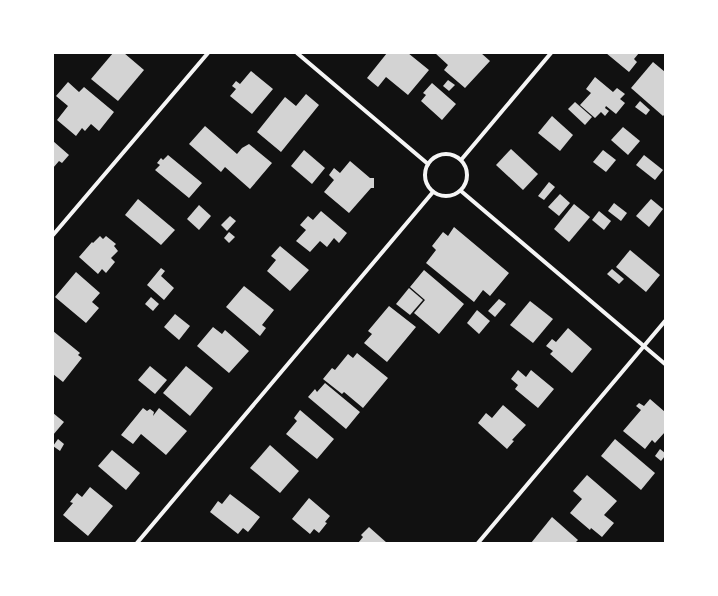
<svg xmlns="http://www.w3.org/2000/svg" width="718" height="596" font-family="'Noto Serif',serif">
  <rect width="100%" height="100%" fill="#111"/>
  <g fill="#d3d3d3">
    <path d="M 113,53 L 124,53 L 144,70 L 118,101 L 91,79 Z"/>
    <path d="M 387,53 L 408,53 L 429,70 L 408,95 L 386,77 L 378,87 L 367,78 Z"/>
    <path d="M 435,53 L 481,53 L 490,61 L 465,88 L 444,70 L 448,65 Z"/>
    <path d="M 606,53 L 639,53 L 634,59 L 637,62 L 629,72 Z"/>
    <path d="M 653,62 L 665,72 L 665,114 L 663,116 L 631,88 Z"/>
    <path d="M 251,71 L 273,89 L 252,114 L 230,96 L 236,89 L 232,86 L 236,81 L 240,84 Z"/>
    <path d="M 595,77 L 613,92 L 617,88 L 625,94 L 620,99 L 625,103 L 616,114 L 606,106 L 605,108 L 609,111 L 605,116 L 601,112 L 595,118 L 580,105 L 591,93 L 586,89 Z"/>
    <path d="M 448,80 L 455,85 L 449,91 L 443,86 Z"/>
    <path d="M 68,82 L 79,92 L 84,87 L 114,112 L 99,131 L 91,124 L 85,131 L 82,128 L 76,136 L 57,120 L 68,106 L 56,96 Z"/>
    <path d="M 432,83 L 456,104 L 442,120 L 421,101 L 426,95 L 423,93 Z"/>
    <path d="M 306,94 L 319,105 L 281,152 L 257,132 L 285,97 L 296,106 Z"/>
    <path d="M 640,101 L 650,110 L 646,115 L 635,107 Z"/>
    <path d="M 575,102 L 592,117 L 585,125 L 568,109 Z"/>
    <path d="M 552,116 L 573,135 L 560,151 L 538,133 Z"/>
    <path d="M 205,126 L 237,154 L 242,148 L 249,144 L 272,163 L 250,189 L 225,167 L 221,172 L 189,144 Z"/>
    <path d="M 623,127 L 640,141 L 628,155 L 611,140 Z"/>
    <path d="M 53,141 L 69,155 L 62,163 L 59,161 L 53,168 Z"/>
    <path d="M 511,149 L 538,174 L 523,190 L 496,165 Z"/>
    <path d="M 304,150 L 325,168 L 312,184 L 291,166 Z"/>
    <path d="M 603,150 L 616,160 L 606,172 L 593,162 Z"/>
    <path d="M 168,155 L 202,183 L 189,198 L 155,170 L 160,165 L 157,163 L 161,158 L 163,160 Z"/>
    <path d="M 644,155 L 663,170 L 655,180 L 636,165 Z"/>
    <path d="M 350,161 L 370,178 L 374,178 L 374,188 L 371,188 L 349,213 L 324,192 L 334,180 L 329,175 L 334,168 L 340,173 Z"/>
    <path d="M 549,182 L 555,187 L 544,200 L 538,196 Z"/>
    <path d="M 560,194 L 570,203 L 559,216 L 548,207 Z"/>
    <path d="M 138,199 L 175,230 L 161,245 L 125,215 Z"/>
    <path d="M 651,199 L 663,209 L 649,227 L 636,216 Z"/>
    <path d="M 614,203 L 627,213 L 621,221 L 608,211 Z"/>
    <path d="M 574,204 L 590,217 L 569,242 L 554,229 Z"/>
    <path d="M 199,205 L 211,216 L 199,230 L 187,219 Z"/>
    <path d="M 321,211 L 347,233 L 339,243 L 334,238 L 327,247 L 320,241 L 310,252 L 296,241 L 306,230 L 300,225 L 308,216 L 313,220 Z"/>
    <path d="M 599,211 L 611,221 L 604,230 L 592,220 Z"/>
    <path d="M 230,216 L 236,221 L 227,231 L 221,225 Z"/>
    <path d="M 454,227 L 509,273 L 490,296 L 483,290 L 474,302 L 426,263 L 436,250 L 432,246 L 443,232 L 448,236 Z"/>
    <path d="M 229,232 L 235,237 L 229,243 L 224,238 Z"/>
    <path d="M 100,236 L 103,239 L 106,236 L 116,244 L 114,246 L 118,251 L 111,258 L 115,262 L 106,273 L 102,269 L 98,274 L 79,257 L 92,242 L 93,243 Z"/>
    <path d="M 280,246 L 309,270 L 290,291 L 267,271 L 276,260 L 271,256 Z"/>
    <path d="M 630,250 L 660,275 L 646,292 L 616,267 Z"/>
    <path d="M 161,268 L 165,271 L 161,276 L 174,288 L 164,300 L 147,285 Z"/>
    <path d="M 612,269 L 624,279 L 619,284 L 607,274 Z"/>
    <path d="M 424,270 L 464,304 L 439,334 L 414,313 L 425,300 L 410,287 Z"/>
    <path d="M 76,272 L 100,293 L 92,302 L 99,308 L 86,323 L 55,297 Z"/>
    <path d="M 244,286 L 274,310 L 262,325 L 266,328 L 260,336 L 226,307 Z"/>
    <path d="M 409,288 L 423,300 L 410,315 L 396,304 Z"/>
    <path d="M 151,297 L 159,304 L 153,311 L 145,304 Z"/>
    <path d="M 499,299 L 506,304 L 495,317 L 488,311 Z"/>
    <path d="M 530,301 L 553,319 L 533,343 L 510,325 Z"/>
    <path d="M 389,306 L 416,327 L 387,362 L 364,343 L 372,334 L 368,331 Z"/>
    <path d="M 477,310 L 490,321 L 479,334 L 467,323 Z"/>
    <path d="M 175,314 L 190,326 L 179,340 L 164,327 Z"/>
    <path d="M 213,327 L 222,334 L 225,330 L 249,351 L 229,373 L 197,346 Z"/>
    <path d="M 568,328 L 592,349 L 572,373 L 550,354 L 553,351 L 546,346 L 552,339 L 556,342 Z"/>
    <path d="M 53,331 L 80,353 L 78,355 L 82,358 L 63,382 L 53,374 Z"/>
    <path d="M 357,353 L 388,378 L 363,408 L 344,392 L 342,394 L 323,379 L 332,368 L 335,370 L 348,354 L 353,358 Z"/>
    <path d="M 150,366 L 167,380 L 155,394 L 138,380 Z"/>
    <path d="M 186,366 L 213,388 L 190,416 L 163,393 Z"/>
    <path d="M 518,370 L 526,377 L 531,370 L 554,389 L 538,408 L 515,389 L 518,385 L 511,379 Z"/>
    <path d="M 325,383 L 360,412 L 346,429 L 308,397 L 315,389 L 317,392 Z"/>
    <path d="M 650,399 L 665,412 L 665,432 L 655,443 L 652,440 L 645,449 L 623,431 L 641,410 L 636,406 L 639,403 L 644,406 Z"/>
    <path d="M 503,405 L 526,425 L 512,440 L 514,441 L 507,449 L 478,423 L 486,413 L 492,418 Z"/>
    <path d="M 143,408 L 147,411 L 150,409 L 154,412 L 153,416 L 159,408 L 187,431 L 166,455 L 141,434 L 133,444 L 121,435 Z"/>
    <path d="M 300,410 L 334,439 L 317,459 L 286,434 L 297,421 L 294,418 Z"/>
    <path d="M 53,413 L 64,422 L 53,435 Z"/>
    <path d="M 58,439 L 64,444 L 60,451 L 53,446 Z"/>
    <path d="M 615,439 L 655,473 L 641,490 L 601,456 Z"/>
    <path d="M 270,445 L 299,471 L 280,493 L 250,468 Z"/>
    <path d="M 660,449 L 665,453 L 665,456 L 661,461 L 655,456 Z"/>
    <path d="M 112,450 L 140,473 L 126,490 L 98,466 Z"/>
    <path d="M 587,475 L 617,501 L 604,515 L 614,523 L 602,537 L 591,528 L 590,530 L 570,513 L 582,499 L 573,491 Z"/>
    <path d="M 90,487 L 113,506 L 88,536 L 63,515 L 73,503 L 70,502 L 77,493 L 82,497 Z"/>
    <path d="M 230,494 L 260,517 L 248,532 L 243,528 L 238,534 L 210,512 L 218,501 L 222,504 Z"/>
    <path d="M 309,498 L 330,516 L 325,522 L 327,523 L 319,533 L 314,529 L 310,534 L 292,519 Z"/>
    <path d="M 552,517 L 578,540 L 575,543 L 531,543 Z"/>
    <path d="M 369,527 L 387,543 L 358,543 L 363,537 L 361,535 Z"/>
  </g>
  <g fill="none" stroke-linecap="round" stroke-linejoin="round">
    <g stroke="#f5f5f5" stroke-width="4">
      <path d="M 297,53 L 428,164"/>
      <circle cx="446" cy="175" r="21"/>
      <path d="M 461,160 L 551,53"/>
      <path d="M 461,191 L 665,364"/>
      <path d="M 53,235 L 208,53"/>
      <path d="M 137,543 L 433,192"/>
      <path d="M 478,543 L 665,321"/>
    </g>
  </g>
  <rect width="718" height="596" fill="none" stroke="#ffffff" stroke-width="108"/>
</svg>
